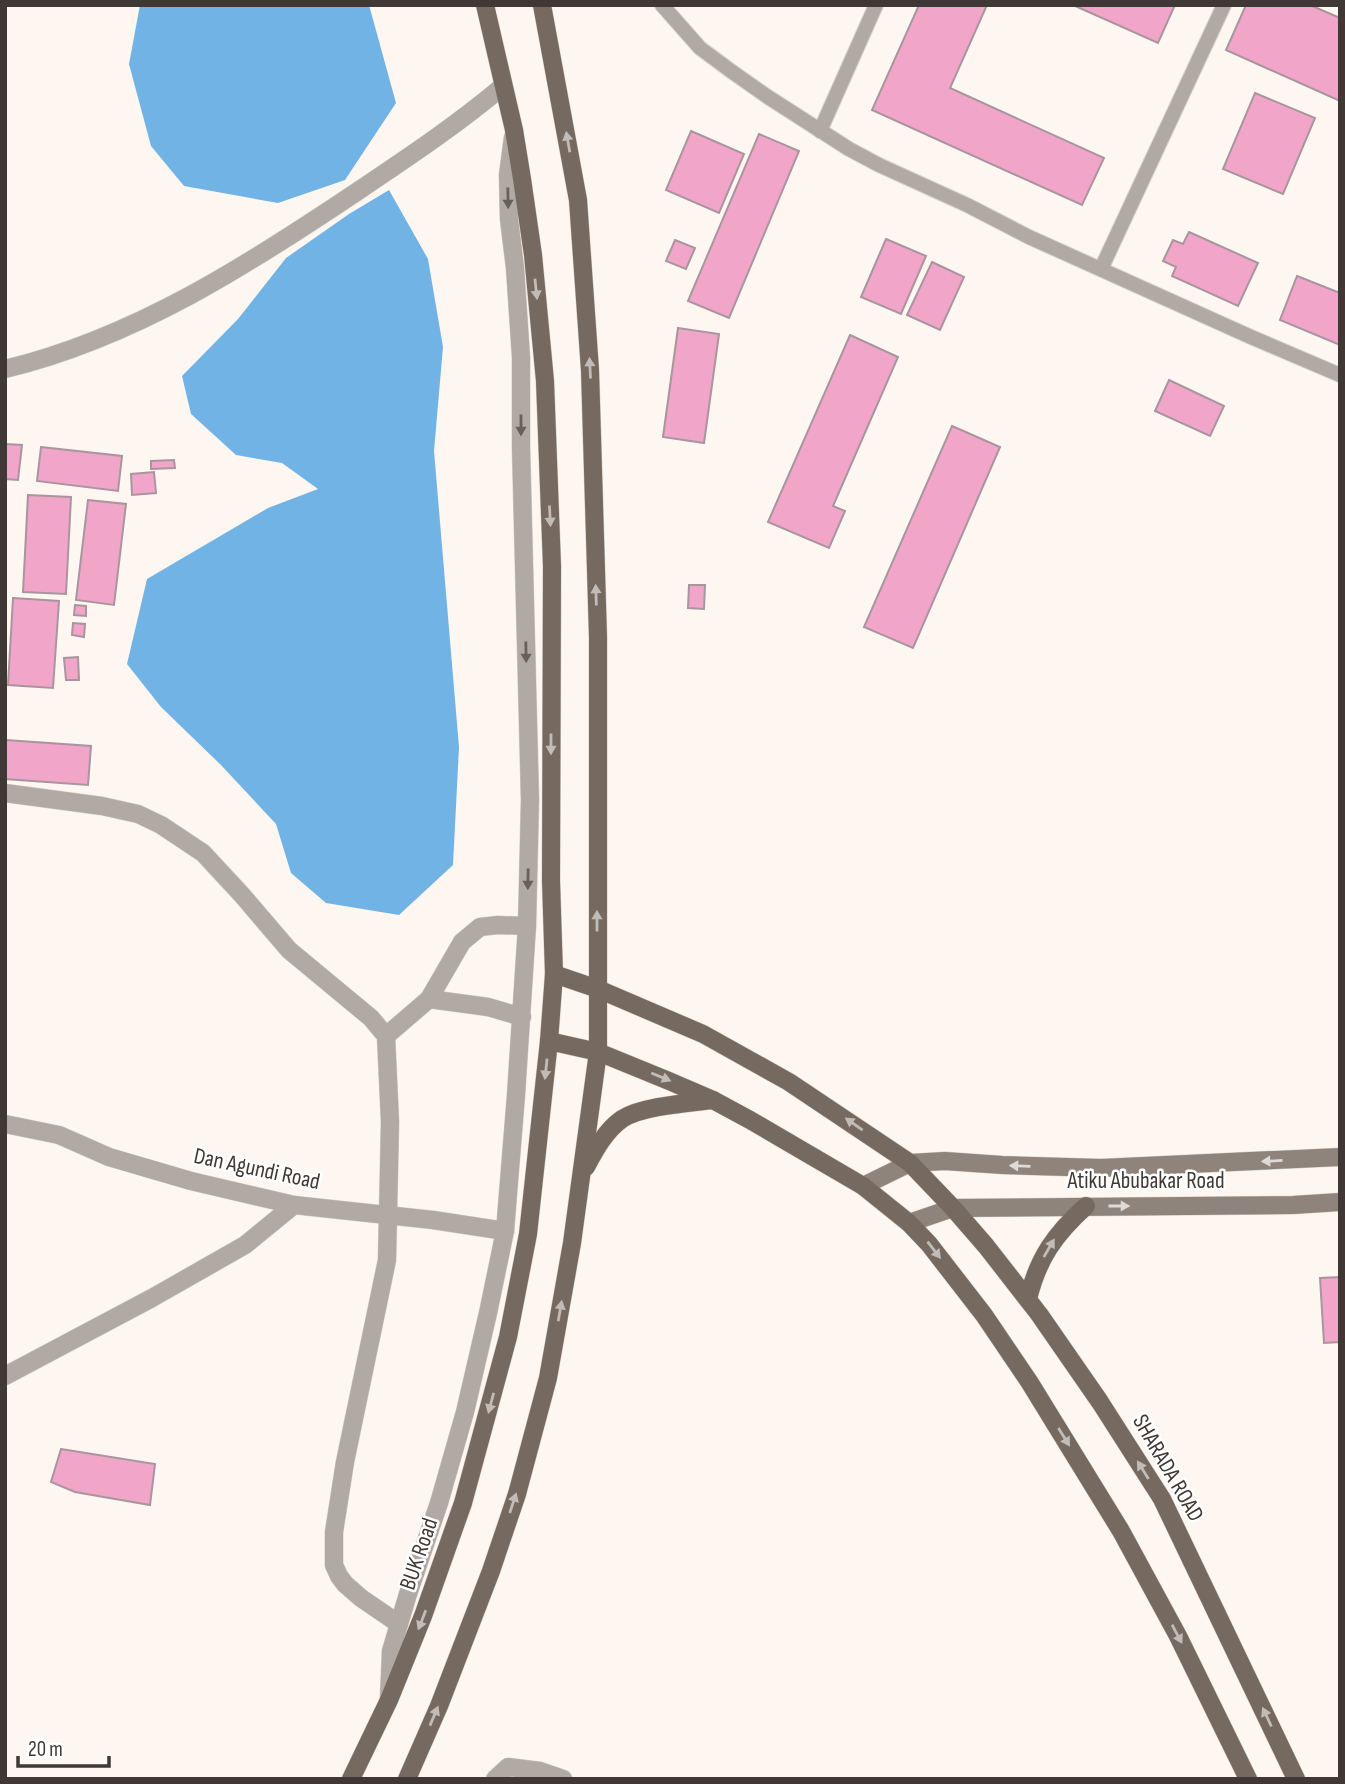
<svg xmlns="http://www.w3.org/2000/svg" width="1345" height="1784" font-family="'Sofia Sans Condensed',sans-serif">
  <rect width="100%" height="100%" fill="#fef6f1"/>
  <g fill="#72b3e6">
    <path d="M 140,5 L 369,5 L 396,103 L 345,180 L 278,203 L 184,186 L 151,146 L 129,64 Z"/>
    <path d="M 389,190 L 428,259 L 443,347 L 434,451 L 459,747 L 453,865 L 399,915 L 326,903 L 291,873 L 276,824 L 221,765 L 161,707 L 127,664 L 147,579 L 268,508 L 318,489 L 282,463 L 236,455 L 191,414 L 182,376 L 238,319 L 286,258 L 349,214 Z"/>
  </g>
  <g fill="#f1a6c9" stroke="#a9959e" stroke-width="2">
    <path d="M 919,5 L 987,5 L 950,88 L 1104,158 L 1082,205 L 872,110 Z"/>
    <path d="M 1073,5 L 1175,5 L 1158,43 Z"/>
    <path d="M 1246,5 L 1310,5 L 1340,18 L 1340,101 L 1226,50 Z"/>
    <path d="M 1255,93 L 1315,118 L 1283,194 L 1223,169 Z"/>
    <path d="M 691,131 L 744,154 L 719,213 L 666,190 Z"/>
    <path d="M 759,134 L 799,151 L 729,318 L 688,301 Z"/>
    <path d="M 1189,232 L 1258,263 L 1238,306 L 1172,276 L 1176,267 L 1163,261 L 1173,240 L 1183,244 Z"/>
    <path d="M 886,239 L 926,256 L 901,314 L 861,297 Z"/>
    <path d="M 675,240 L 695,248 L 686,269 L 666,261 Z"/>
    <path d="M 932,262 L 964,277 L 940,330 L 907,315 Z"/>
    <path d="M 1297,276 L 1340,293 L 1340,345 L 1280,320 Z"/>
    <path d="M 678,328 L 719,334 L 704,443 L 663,437 Z"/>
    <path d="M 850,335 L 898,357 L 833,506 L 845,511 L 829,548 L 768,522 Z"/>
    <path d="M 1169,380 L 1224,406 L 1210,436 L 1155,411 Z"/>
    <path d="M 952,426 L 1000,447 L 913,648 L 864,627 Z"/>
    <path d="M 5,444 L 22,445 L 18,480 L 5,479 Z"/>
    <path d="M 41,447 L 122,456 L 118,491 L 37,481 Z"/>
    <path d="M 174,460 L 175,468 L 151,469 L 151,461 Z"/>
    <path d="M 154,472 L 156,493 L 132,495 L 131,474 Z"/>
    <path d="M 28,495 L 71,497 L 66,594 L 23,592 Z"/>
    <path d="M 88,500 L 126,504 L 114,605 L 76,600 Z"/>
    <path d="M 689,585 L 705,585 L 704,609 L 688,608 Z"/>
    <path d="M 13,598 L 59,601 L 53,688 L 8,685 Z"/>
    <path d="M 75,605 L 86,606 L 86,616 L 74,615 Z"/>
    <path d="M 73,623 L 85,624 L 84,637 L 72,635 Z"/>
    <path d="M 78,657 L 79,680 L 66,680 L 64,658 Z"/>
    <path d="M 6,740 L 91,746 L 88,785 L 5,779 Z"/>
    <path d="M 1340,1277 L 1340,1342 L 1324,1343 L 1320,1278 Z"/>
    <path d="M 61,1449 L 155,1464 L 150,1505 L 75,1492 L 51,1482 Z"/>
  </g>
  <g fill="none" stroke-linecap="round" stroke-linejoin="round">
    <defs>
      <g id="lane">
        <path d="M 662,5 L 700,48 L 731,71 L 768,97 L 849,149 L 879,165 L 967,205 L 1029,237 L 1251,337 L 1340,375"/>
        <path d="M 820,131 L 876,5"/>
        <path d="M 1101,269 L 1224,5"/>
      </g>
      <g id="street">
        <path d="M 5,369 C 135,338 251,263 361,189 C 410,156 458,124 503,86"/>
        <path d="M 5,793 L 102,806 L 138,814 L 161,825 L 203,853 L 242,895 L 289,950 L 371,1018 L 386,1036 L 390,1122 L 387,1260 L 345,1462 L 334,1532 L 334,1565 L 339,1576 L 345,1584 L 361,1598 L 399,1624"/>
        <path d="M 429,999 L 488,1007 L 522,1017"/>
        <path d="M 386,1036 L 429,999 L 462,942 L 480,927 L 498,925 L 527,926"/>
        <path d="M 5,1124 L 59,1135 L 109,1157 L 191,1181 L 294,1205 L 433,1220 L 505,1231"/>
        <path d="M 5,1376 L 152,1298 L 245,1245 L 294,1205"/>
        <path d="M 389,1698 L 391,1651 L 408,1594 L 439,1503 L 465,1412 L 488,1313 L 505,1231 L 516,1095 L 527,926 L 530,800 L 521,447 L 521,357 L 515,268 L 509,219 L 508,175 L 513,137"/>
        <path d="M 495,1779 L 508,1767 L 540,1771 L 563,1779"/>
      </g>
      <g id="secondary">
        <path d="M 863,1186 L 910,1163 L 945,1161 L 1002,1165 L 1101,1168 L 1340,1157"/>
        <path d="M 909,1223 L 953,1208 L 1293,1205 L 1340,1202"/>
      </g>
      <g id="primary">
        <path d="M 554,974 L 598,989 L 703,1034 L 789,1082 L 910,1163 L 953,1208 L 986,1246 L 1039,1314 L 1100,1402 L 1162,1499 L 1296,1779"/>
        <path d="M 549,1041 L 598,1052 L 669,1081 L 713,1100 L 750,1120 L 863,1186 L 909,1223 L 929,1244 L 984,1315 L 1030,1383 L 1121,1531 L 1178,1636 L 1248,1779"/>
        <path d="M 586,1167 C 595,1150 606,1130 622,1119 C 642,1106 689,1103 713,1100"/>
        <path d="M 1028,1299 C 1038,1258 1055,1234 1086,1206"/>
        <path d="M 351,1779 L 389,1700 L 423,1616 L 463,1503 L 508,1337 L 528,1234 L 549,1041 L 554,974 L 551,881 L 552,566 L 545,381 L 533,255 L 522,179 L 514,130 L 485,5"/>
        <path d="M 407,1779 L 439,1706 L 491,1571 L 517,1494 L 548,1378 L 572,1243 L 598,1052 L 598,637 L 590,370 L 578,200 L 542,5"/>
      </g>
    </defs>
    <use href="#lane" stroke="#d8d0cb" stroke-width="16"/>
    <use href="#street" stroke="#d8d0cb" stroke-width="19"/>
    <use href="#secondary" stroke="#d8d0cb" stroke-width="19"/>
    <use href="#primary" stroke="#d8d0cb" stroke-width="19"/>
    <use href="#lane" stroke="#b1aaa4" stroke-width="14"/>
    <use href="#street" stroke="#b1aaa4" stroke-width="18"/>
    <use href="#secondary" stroke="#8f847c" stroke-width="18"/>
    <use href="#primary" stroke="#766a60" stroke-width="18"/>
  </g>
  <defs><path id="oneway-solid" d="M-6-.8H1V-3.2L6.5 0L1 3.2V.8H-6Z" transform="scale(1.75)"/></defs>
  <g fill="#c1bcb7">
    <use href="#oneway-solid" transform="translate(568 142) rotate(-100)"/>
    <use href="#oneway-solid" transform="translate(536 289) rotate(84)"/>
    <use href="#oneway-solid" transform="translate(590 368) rotate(-93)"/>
    <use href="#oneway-solid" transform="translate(550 516) rotate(87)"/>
    <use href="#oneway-solid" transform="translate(596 595) rotate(-92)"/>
    <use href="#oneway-solid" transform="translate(551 744) rotate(90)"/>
    <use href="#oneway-solid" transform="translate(597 921) rotate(-90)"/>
    <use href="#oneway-solid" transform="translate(546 1069) rotate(96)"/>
    <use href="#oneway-solid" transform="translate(661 1077) rotate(22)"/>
    <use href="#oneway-solid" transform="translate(854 1124) rotate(-145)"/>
    <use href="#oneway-solid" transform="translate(1049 1248) rotate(-60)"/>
    <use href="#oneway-solid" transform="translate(934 1250) rotate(52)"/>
    <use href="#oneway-solid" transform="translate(560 1311) rotate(-80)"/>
    <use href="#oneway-solid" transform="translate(491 1403) rotate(105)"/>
    <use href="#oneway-solid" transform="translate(1064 1437) rotate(58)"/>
    <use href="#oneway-solid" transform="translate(1143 1470) rotate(-122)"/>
    <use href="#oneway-solid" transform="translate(513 1503) rotate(-72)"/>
    <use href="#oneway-solid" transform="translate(422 1620) rotate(111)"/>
    <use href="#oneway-solid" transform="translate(1177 1634) rotate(62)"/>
    <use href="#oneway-solid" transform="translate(434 1716) rotate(-67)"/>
    <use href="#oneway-solid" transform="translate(1267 1717) rotate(-115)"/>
  </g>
  <g fill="#68605b">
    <use href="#oneway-solid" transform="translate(508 198) rotate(89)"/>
    <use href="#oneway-solid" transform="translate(521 425) rotate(90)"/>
    <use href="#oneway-solid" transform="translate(526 652) rotate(89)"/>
    <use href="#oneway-solid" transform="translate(528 879) rotate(91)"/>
  </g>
  <g fill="#dddad8">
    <use href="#oneway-solid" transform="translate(1272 1161) rotate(177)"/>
    <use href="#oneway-solid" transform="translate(1020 1166) rotate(-178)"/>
    <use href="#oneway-solid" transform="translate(1119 1206)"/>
  </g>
  <g text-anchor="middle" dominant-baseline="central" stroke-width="5" stroke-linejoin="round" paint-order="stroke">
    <g font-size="23" fill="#403834" stroke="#fff">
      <text transform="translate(257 1169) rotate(12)">Dan Agundi Road</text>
      <text x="1146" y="1181">Atiku Abubakar Road</text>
      <text transform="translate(1168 1468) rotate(60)">SHARADA ROAD</text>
      <text transform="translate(419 1554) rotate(-71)">BUK Road</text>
    </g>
  </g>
  <rect width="1345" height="1784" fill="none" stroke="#403834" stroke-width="14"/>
  <path d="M18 1756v10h91v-10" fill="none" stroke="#403834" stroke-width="3.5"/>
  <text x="28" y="1756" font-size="21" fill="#403834" stroke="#ffffff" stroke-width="5" paint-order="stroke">20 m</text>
</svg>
